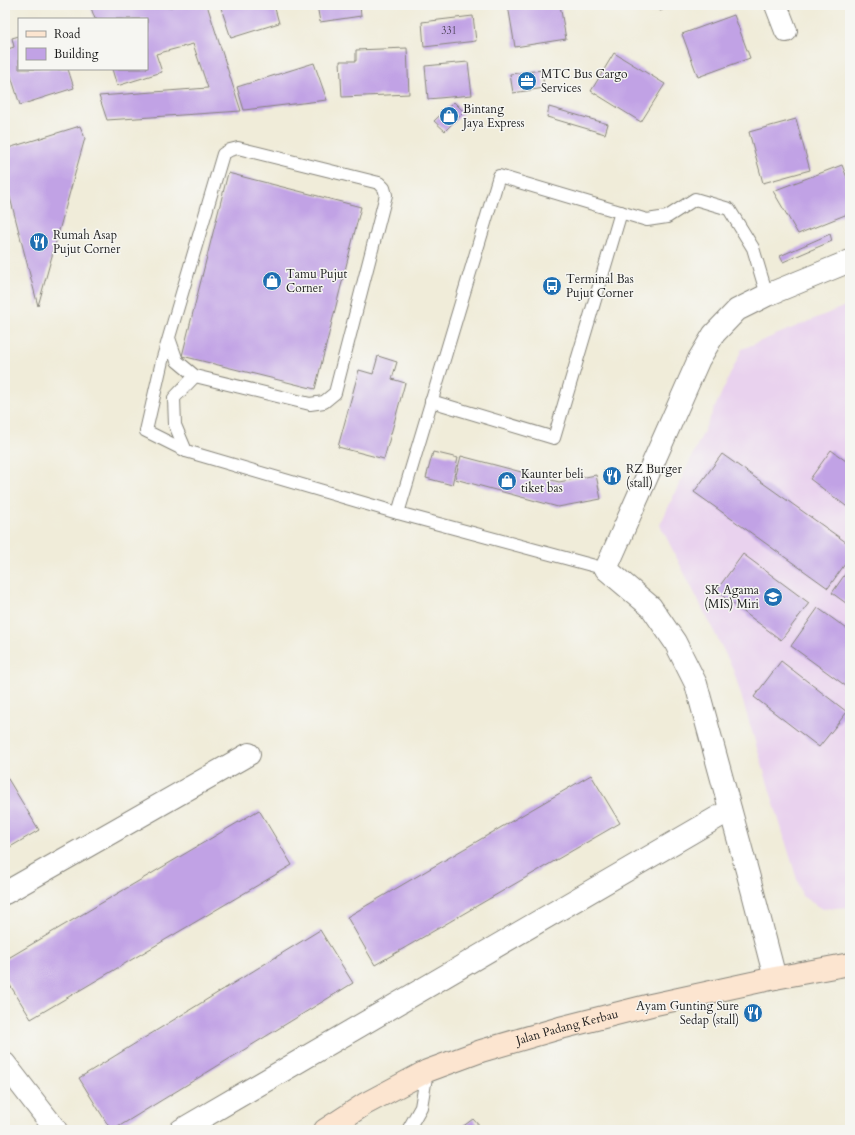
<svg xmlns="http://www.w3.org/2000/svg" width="855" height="1135" font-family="Cardo,serif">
  <rect width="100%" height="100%" fill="#f6f6f2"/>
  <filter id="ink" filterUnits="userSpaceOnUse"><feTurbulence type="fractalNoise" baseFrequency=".025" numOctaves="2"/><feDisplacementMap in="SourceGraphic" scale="8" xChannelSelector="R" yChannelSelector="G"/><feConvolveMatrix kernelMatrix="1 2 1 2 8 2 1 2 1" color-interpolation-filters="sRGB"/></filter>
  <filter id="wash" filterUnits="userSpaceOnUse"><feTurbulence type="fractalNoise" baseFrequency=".012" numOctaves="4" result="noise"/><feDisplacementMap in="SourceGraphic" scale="16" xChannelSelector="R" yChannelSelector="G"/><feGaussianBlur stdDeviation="0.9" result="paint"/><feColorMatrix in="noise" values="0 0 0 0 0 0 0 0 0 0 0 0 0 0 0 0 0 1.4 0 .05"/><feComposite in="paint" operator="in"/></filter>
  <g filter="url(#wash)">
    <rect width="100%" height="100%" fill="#f0ecd9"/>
    <path fill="#e9d2ee" d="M 850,304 L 850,907 L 822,909 L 802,896 L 733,669 L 660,525 L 742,349 Z"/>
    <g id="blocks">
      <g fill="#c1a2e5">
        <path d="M 90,5 L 167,5 L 168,8 L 177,5 L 207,5 L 241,111 L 107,120 L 99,96 L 208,88 L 193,44 L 156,54 L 162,72 L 117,86 L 112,69 L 147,69 L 147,19 L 95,19 Z"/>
        <path d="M 220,5 L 274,5 L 279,23 L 231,38 Z"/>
        <path d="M 317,5 L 360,5 L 361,16 L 320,22 Z"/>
        <path d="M 508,5 L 560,5 L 566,39 L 515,47 Z"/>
        <path d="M 658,5 L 674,5 L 660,11 Z"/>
        <path d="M 734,15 L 750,58 L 698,77 L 682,34 Z"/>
        <path d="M 473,16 L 476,41 L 424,47 L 422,22 Z"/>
        <path d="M 19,36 L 19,69 L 68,69 L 74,88 L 20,105 L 5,57 L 5,50 L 14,47 L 12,38 Z"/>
        <path d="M 407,48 L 409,94 L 342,97 L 340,61 L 356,61 L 356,50 Z"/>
        <path d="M 614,53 L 665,84 L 641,122 L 591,91 Z"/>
        <path d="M 468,62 L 472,95 L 428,99 L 425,66 Z"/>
        <path d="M 314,63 L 327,100 L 244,110 L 237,87 Z"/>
        <path d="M 542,70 L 544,88 L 513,93 L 510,74 Z"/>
        <path d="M 454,102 L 464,112 L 445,131 L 434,121 Z"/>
        <path d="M 549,107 L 608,124 L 605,134 L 547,117 Z"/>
        <path d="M 796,119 L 810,170 L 763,183 L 749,132 Z"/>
        <path d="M 80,126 L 85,138 L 38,306 L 5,178 L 5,149 Z"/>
        <path d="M 842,165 L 850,185 L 850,213 L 798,234 L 773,191 Z"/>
        <path d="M 228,173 L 361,207 L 315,389 L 182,356 Z"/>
        <path d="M 830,234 L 832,241 L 783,262 L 780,256 Z"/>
        <path d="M 378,356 L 397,362 L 392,379 L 405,383 L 384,459 L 338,447 L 359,370 L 373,374 Z"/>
        <path d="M 831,450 L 850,464 L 850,509 L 810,479 Z"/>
        <path d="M 433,452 L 458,458 L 452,485 L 426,478 Z"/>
        <path d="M 722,454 L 850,545 L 850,557 L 828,588 L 694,492 Z"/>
        <path d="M 461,456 L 559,482 L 596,475 L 601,499 L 558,507 L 455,479 Z"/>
        <path d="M 743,554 L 809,603 L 781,640 L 716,591 Z"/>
        <path d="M 850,567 L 850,606 L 832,593 Z"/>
        <path d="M 818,608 L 850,631 L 850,689 L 791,646 Z"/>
        <path d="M 781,661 L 847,712 L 819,747 L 754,697 Z"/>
        <path d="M 5,774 L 39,830 L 5,850 Z"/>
        <path d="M 591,775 L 620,823 L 375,965 L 347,917 Z"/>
        <path d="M 259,810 L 292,865 L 31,1019 L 5,977 L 5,960 Z"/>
        <path d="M 320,930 L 353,983 L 113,1130 L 111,1130 L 79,1078 Z"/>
        <path d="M 473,1119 L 483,1130 L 458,1130 Z"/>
      </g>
    </g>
  </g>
  <g filter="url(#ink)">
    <use href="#blocks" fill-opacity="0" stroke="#86847a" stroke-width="1"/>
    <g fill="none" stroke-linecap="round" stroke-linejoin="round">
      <defs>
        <g id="lane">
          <path d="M 169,338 L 177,361 L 195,376 L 310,404 L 324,402 L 335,393 L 386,195 L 384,188 L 379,183 L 238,148 L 230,150 L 223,154 L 162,361 L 146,431 L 186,451 L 398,513 L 606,569"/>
          <path d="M 431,401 L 554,438 L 621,212"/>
          <path d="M 186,451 L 175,425 L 174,398 L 195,376"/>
          <path d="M 398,513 L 499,176 L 647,220 L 667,217 L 695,199 L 729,209 L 753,248 L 767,295"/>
          <path d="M 408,1130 L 421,1107 L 427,1071"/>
        </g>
        <g id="street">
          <path d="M 776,5 L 786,31"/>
          <path d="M 5,893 L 249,754"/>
          <path d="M 775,978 L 752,889 L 696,684 L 675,642 L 651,607 L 606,569 L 699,359 L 714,334 L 737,310 L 767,295 L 850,261"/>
          <path d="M 5,1064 L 56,1130"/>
          <path d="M 181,1130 L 730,810"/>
        </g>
        <g id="secondary">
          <path id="s1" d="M 325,1130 L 365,1104 L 427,1071 L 481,1051 L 560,1028 L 651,1005 L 775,978 L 850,964"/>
        </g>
      </defs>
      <use href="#lane" stroke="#86847a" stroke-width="14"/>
      <use href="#street" stroke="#86847a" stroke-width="24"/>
      <use href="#secondary" stroke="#86847a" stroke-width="24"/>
      <use href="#lane" stroke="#fff" stroke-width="12"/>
      <use href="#street" stroke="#fff" stroke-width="22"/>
      <use href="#secondary" stroke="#fce5d0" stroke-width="22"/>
    </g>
  </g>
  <defs>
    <symbol id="office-disc" viewBox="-11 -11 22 22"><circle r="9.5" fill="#1f6fb2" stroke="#f6f6f2"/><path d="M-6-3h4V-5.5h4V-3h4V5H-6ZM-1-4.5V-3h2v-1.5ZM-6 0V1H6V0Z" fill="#fff"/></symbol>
    <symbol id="shop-disc" viewBox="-11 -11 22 22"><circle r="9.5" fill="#1f6fb2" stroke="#f6f6f2"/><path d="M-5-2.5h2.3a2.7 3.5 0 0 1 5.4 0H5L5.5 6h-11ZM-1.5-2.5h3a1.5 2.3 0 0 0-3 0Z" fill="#fff"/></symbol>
    <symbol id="restaurant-disc" viewBox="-11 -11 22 22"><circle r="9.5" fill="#1f6fb2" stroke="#f6f6f2"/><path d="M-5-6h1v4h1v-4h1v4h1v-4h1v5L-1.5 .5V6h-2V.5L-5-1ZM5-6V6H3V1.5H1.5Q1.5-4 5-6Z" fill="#fff"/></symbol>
    <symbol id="bus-disc" viewBox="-11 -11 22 22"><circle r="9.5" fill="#1f6fb2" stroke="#f6f6f2"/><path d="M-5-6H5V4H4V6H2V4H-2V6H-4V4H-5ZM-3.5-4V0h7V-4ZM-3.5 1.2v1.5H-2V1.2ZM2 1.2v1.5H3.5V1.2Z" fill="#fff"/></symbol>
    <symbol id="school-disc" viewBox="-11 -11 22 22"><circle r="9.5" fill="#1f6fb2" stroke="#f6f6f2"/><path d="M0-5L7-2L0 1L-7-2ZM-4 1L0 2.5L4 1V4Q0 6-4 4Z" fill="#fff"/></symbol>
  </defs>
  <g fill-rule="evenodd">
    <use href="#office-disc" x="516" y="70" width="22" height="22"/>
    <use href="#shop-disc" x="438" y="105" width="22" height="22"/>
    <use href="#restaurant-disc" x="28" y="231" width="22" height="22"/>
    <use href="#shop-disc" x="261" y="270" width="22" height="22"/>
    <use href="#bus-disc" x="541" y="275" width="22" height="22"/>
    <use href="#restaurant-disc" x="601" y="465" width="22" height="22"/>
    <use href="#shop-disc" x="496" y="470" width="22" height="22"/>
    <use href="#school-disc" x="762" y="586" width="22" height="22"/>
    <use href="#restaurant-disc" x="742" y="1002" width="22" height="22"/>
  </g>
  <g text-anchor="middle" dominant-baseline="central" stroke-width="3" stroke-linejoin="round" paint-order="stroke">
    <g font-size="10" fill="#453e4e">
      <text x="449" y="31">331</text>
    </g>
    <g font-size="12" fill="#1c1c1c" stroke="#f6f6f2" text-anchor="start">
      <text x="541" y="74">MTC Bus Cargo<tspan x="541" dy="14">Services</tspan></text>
      <text x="463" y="109">Bintang<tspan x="463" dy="14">Jaya Express</tspan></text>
      <text x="53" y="235">Rumah Asap<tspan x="53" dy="14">Pujut Corner</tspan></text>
      <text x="286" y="274">Tamu Pujut<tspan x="286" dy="14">Corner</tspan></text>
      <text x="566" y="279">Terminal Bas<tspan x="566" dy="14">Pujut Corner</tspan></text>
      <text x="626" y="469">RZ Burger<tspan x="626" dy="14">(stall)</tspan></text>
      <text x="521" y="474">Kaunter beli<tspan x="521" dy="14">tiket bas</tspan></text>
      <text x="759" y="590" text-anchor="end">SK Agama<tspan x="759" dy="14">(MIS) Miri</tspan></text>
      <text x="739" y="1006" text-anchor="end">Ayam Gunting Sure<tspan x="739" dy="14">Sedap (stall)</tspan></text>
    </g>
    <g font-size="12" fill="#1c1c1c" stroke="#f6f6f2">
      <text stroke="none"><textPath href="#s1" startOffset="265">Jalan Padang Kerbau</textPath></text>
    </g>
  </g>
  <rect width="855" height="1135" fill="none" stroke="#f6f6f2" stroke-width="20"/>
  <rect x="18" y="18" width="130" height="52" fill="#f6f6f2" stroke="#9f9f9c"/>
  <rect x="26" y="31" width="20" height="6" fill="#fce5d0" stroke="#9f9f9c"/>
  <text x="54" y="38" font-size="12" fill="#1c1c1c">Road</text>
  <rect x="26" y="48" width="20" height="12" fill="#c1a2e5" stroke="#9f9f9c"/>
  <text x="54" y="58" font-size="12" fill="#1c1c1c">Building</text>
</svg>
